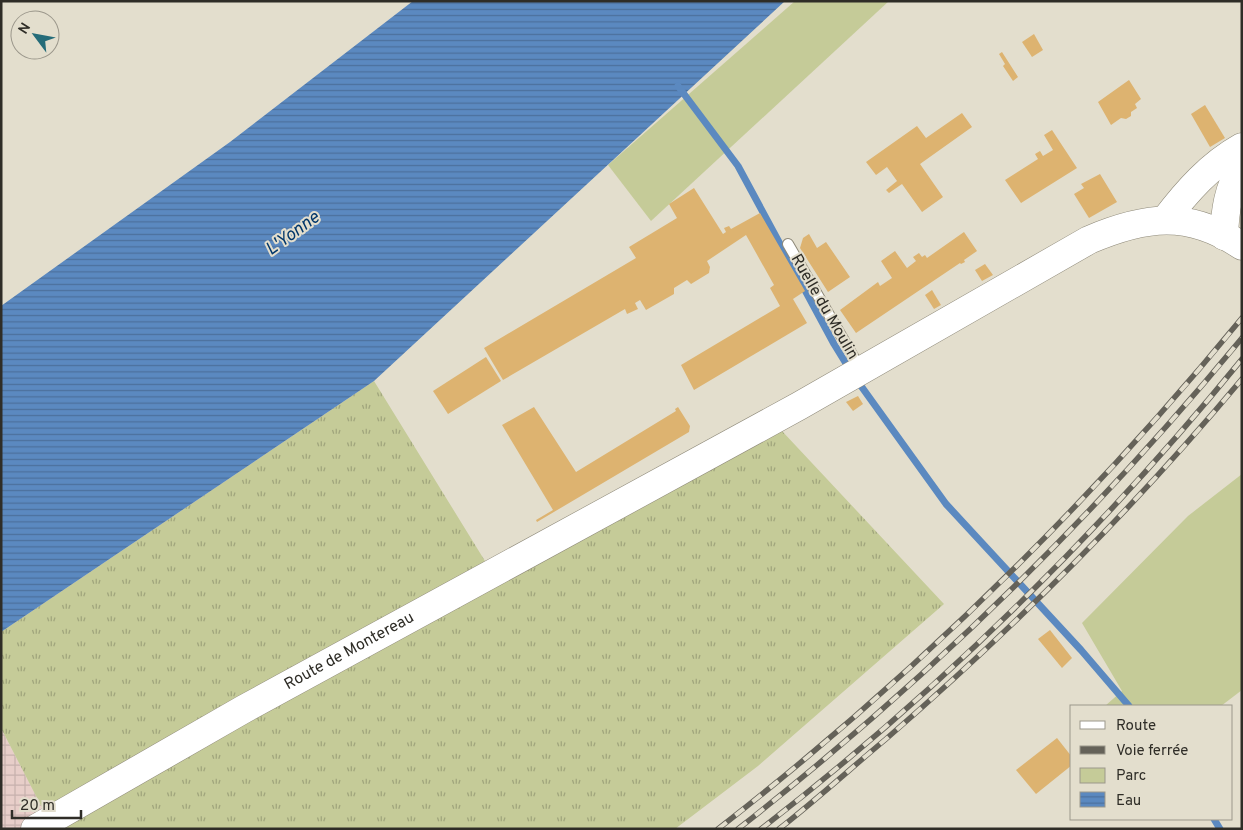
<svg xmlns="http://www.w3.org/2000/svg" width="1243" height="830" font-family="Overpass,sans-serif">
  <defs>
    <pattern id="industrial-grid" width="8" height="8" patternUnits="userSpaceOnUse" patternTransform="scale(1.25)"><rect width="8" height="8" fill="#e8cec9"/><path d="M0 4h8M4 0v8" fill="none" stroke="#c7b1ad"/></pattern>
    <pattern id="grass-tufts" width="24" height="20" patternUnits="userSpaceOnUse" patternTransform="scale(1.25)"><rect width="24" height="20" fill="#c5cb98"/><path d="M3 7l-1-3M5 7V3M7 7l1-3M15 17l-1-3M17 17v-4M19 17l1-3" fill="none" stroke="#a0a57c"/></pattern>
    <pattern id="water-rules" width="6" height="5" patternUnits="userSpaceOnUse" patternTransform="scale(1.25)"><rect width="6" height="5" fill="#5b89c0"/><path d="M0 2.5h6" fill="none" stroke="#4c709c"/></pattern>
  </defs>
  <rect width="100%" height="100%" fill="#e3decd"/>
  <path fill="url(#industrial-grid)" d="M 1,728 L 53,829 L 1,829 Z"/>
  <path fill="url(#grass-tufts)" d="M 374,381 L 493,574 L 782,431 L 944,604 L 758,766 L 675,829 L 53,829 L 1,728 L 1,632 Z"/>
  <g fill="#c5cb98">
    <path d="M 795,1 L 889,1 L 651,221 L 608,165 Z"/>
    <path d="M 1242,474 L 1242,690 L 1221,706 L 1105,706 L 1122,691 L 1082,623 L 1188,516 Z"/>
  </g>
  <path fill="url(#water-rules)" d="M 413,1 L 785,1 L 374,381 L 1,632 L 1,306 L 230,142 Z"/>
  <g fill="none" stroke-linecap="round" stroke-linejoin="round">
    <g stroke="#5b89c0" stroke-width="7">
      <path d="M 678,86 L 738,166 L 834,344 L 850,370"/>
      <path d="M 856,379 L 946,504 L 1081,650 L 1129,706"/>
      <path d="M 1214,819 L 1220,829"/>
    </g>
  </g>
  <g fill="#ddb370">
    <path d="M 1034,34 L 1043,50 L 1032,57 L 1022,42 Z"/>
    <path d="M 1002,52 L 1018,77 L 1013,81 L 1003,66 L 1005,64 L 999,54 Z"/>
    <path d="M 1129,80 L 1141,99 L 1135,104 L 1137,108 L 1131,112 L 1131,116 L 1126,119 L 1121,118 L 1111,125 L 1098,102 Z"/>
    <path d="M 1205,105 L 1225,138 L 1210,147 L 1191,114 Z"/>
    <path d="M 962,113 L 972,127 L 920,164 L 943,197 L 922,212 L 902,184 L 889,193 L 886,190 L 897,181 L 887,167 L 876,175 L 866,162 L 917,126 L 926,138 Z"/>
    <path d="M 1052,130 L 1077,168 L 1021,203 L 1005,180 L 1038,159 L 1035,154 L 1040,151 L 1043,156 L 1053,150 L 1044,135 Z"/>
    <path d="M 1100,174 L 1117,202 L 1089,218 L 1074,194 L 1084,188 L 1081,184 Z"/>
    <path d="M 694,188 L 723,234 L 726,232 L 724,228 L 729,226 L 731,229 L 760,213 L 805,291 L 793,299 L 807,323 L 694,390 L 681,365 L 780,306 L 770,288 L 774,285 L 746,235 L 707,261 L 710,267 L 709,273 L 691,284 L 687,280 L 674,288 L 674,294 L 646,310 L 640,300 L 635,303 L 638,309 L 627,314 L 625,309 L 503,380 L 484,348 L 636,258 L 629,247 L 677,218 L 669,204 Z"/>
    <path d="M 964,232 L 977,251 L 964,260 L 965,262 L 961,264 L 960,263 L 856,333 L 840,310 L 878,282 L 880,286 L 892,278 L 881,261 L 895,251 L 907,268 L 916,261 L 913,257 L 919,253 L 922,257 L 925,255 L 927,258 Z"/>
    <path d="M 809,234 L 817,248 L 826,242 L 850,277 L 828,292 L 800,248 L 803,238 Z"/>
    <path d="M 985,264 L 993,275 L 982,281 L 975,270 Z"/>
    <path d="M 932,290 L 941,305 L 934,309 L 925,295 Z"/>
    <path d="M 486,357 L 501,381 L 448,414 L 433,391 Z"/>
    <path d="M 858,396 L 863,404 L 853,411 L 846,402 Z"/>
    <path d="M 534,407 L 576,472 L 676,411 L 675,409 L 678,407 L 690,426 L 689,432 L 537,522 L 536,520 L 553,510 L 502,425 Z"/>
    <path d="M 1050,630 L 1072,658 L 1062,668 L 1038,639 Z"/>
    <path d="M 1057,738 L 1072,757 L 1072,765 L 1036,794 L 1016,770 Z"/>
  </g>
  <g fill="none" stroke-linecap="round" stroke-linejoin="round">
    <defs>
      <path id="lane" d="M 788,244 L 861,370"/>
      <g id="secondary">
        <path d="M 1165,220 C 1187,191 1210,165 1242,147"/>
        <path d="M 1224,236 C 1225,211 1228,188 1242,166"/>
        <path id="s1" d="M 35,829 L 244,709 L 799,406 L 1089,240 C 1145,216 1189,210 1242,246"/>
      </g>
    </defs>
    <use href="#lane" stroke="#8e8979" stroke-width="12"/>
    <use href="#secondary" stroke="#8e8979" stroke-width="29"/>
    <use href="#lane" stroke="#fff" stroke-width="10"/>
    <use href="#secondary" stroke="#fff" stroke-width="28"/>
    <defs>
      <g id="rail">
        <path d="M 718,829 C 912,678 1086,508 1242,318"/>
        <path d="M 738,829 C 923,684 1092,520 1242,338"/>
        <path d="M 761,829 C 938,692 1101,532 1242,359"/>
        <path d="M 779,829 C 816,800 850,769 886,739 C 1014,628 1134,508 1242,379"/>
      </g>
    </defs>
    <use href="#rail" stroke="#656259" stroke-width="5.5"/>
    <use href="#rail" stroke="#e3decd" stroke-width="4" stroke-dasharray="11" stroke-linecap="butt"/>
  </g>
  <g text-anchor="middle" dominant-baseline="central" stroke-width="4" stroke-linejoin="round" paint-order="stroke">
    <g font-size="16" fill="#2f2d27" stroke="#e3decd">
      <text transform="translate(824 307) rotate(60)">Ruelle du Moulin</text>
      <text stroke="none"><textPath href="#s1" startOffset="361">Route de Montereau</textPath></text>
    </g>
    <g font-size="18" font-style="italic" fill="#02376a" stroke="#e3decd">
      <text transform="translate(293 234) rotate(-36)">L'Yonne</text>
    </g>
  </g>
  <rect width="1243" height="830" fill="none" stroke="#2f2d27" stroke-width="5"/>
  <rect x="1070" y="705" width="162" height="115" fill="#e3decd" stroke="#9b978b"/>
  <rect x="1080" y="721" width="25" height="8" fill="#ffffff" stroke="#9b978b"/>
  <text x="1116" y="730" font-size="15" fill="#2f2d27">Route</text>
  <rect x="1080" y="746" width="25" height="8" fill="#656259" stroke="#9b978b"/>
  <text x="1116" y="755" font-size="15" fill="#2f2d27">Voie ferrée</text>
  <rect x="1080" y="768" width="25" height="15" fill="#c5cb98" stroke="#9b978b"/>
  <text x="1116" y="780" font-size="15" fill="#2f2d27">Parc</text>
  <rect x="1080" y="792" width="25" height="15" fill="url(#water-rules)" stroke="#9b978b"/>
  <text x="1116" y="805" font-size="15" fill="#2f2d27">Eau</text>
  <g transform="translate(35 35) rotate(302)"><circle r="24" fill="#e3decd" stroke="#9b978b"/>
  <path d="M0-4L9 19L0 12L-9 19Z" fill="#256c79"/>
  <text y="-8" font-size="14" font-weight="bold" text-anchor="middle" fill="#2f2d27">N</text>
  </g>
  <path d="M12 810v8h69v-8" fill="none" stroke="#2f2d27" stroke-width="2.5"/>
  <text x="20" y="810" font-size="15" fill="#2f2d27" stroke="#e3decd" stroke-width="4" paint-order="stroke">20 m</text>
</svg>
